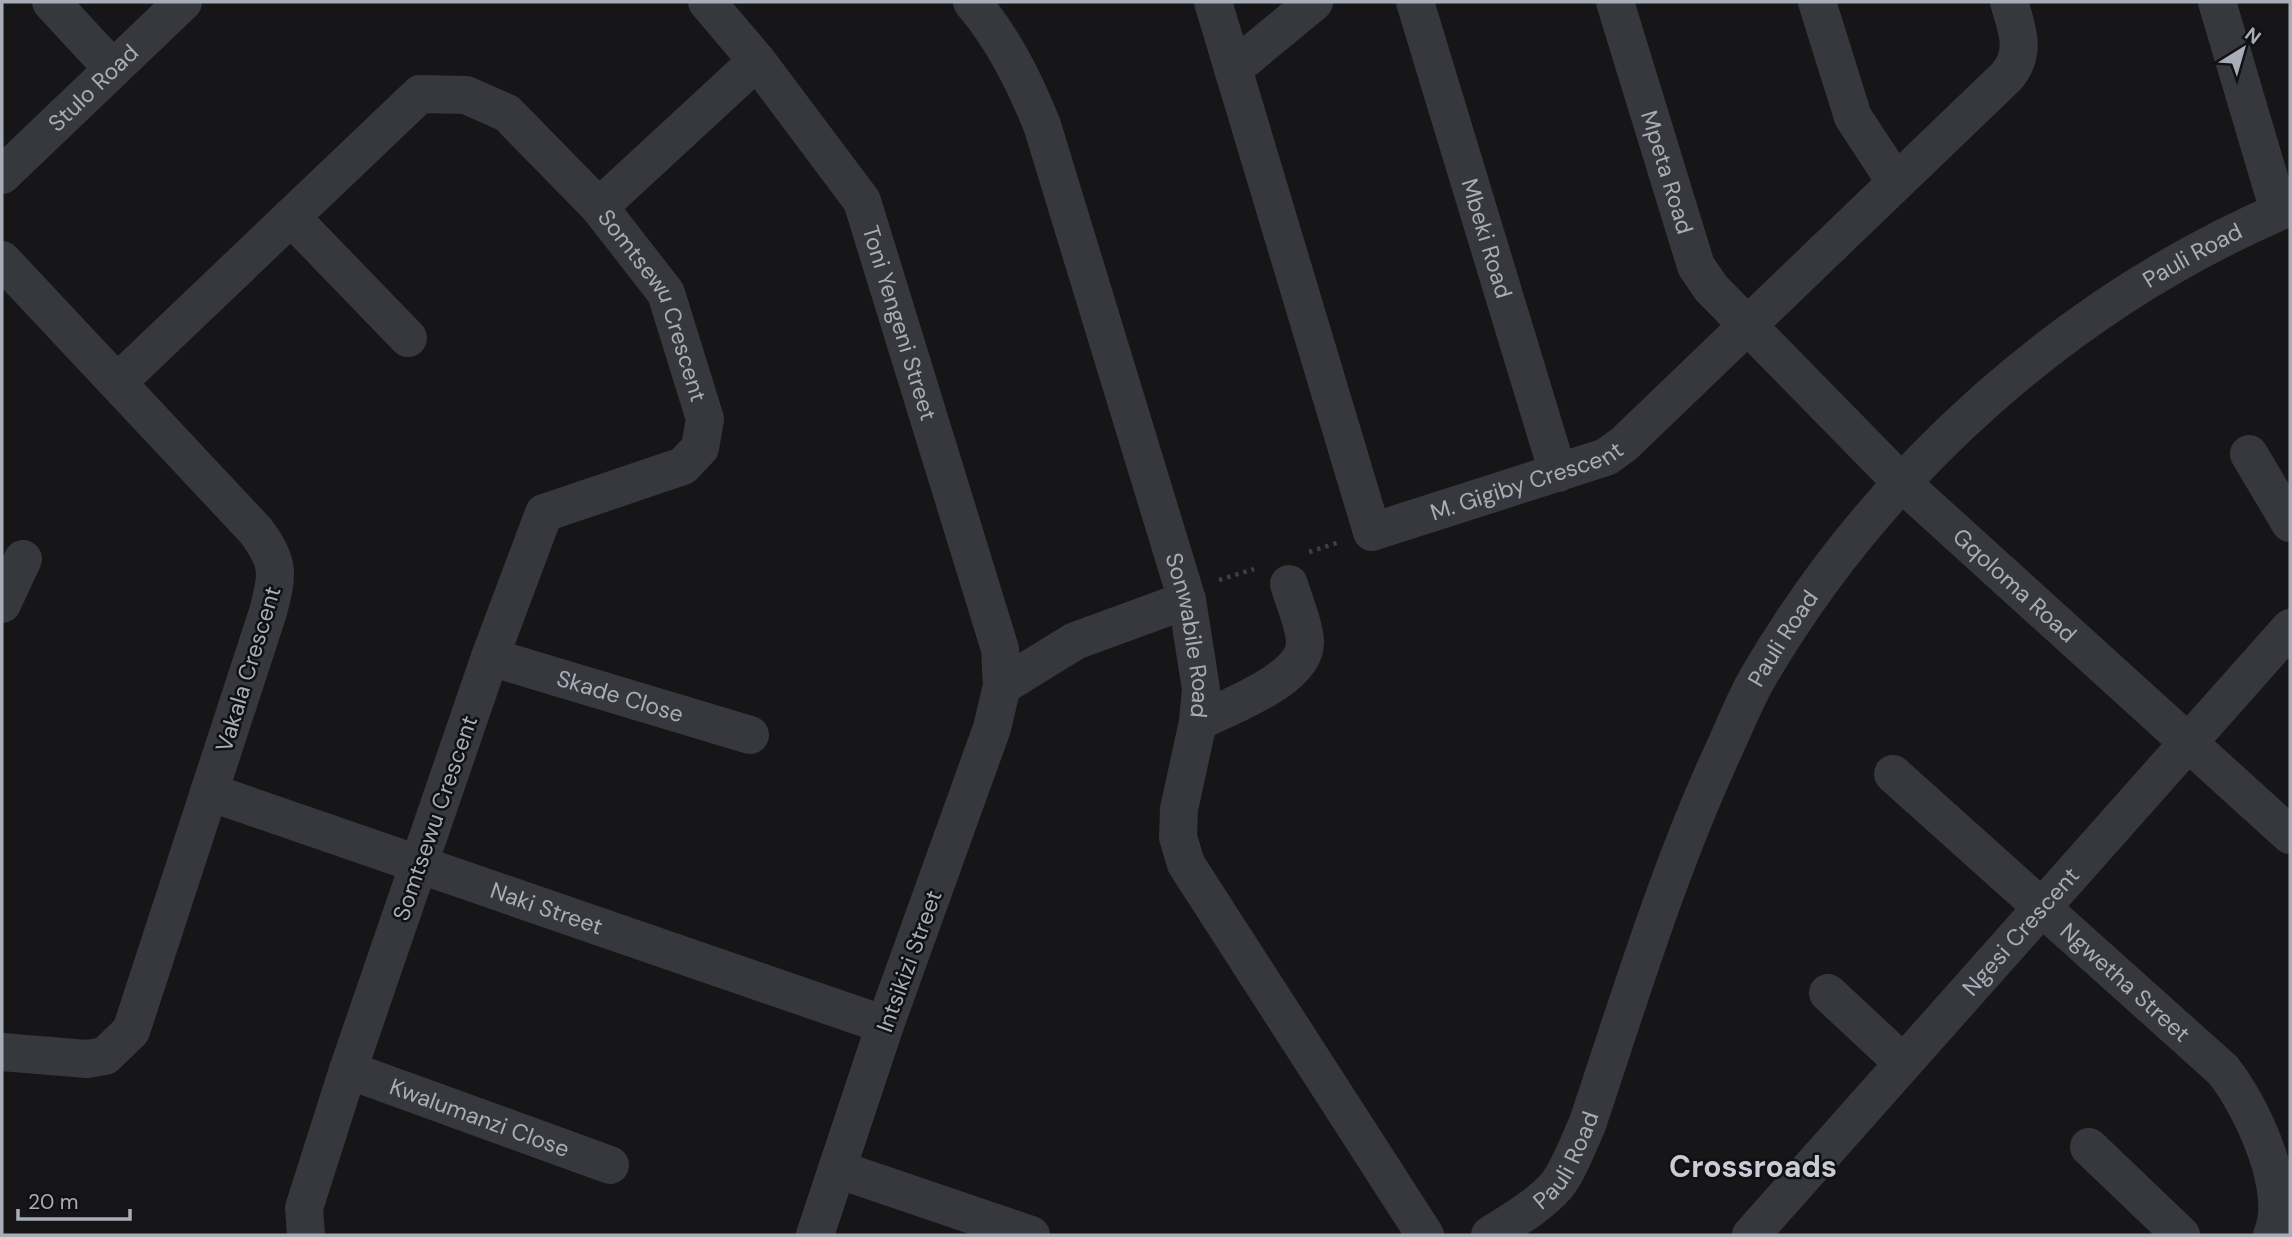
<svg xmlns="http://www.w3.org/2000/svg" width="2292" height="1237" font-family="'DM Sans',sans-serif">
  <rect width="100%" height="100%" fill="#161618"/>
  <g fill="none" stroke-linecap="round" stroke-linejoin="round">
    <g stroke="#3d3f44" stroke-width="4.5" stroke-dasharray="3.5 5" stroke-linecap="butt">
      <path d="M 1309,552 L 1337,543"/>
      <path d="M 1219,580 L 1254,569"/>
    </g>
    <g stroke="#37383d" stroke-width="38">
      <path d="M 51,2 L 113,69"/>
      <path id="s1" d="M 707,2 L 757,61 L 862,201 L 1000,649 L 1002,686 L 992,728 L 885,1025 L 815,1235"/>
      <path id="s2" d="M 972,2 C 1003,38 1024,81 1042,125 L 1187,600 L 1201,689 L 1198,722 L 1179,809 L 1178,837 L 1186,864 L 1425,1235"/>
      <path id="s3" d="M 1213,2 L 1372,532 L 1606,457 L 1624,444 L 2007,76 C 2027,52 2017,29 2009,2"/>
      <path id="s4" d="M 1415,2 L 1558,473"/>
      <path id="s5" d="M 1615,2 L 1696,266 L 1711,288 L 1902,483 L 2290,835"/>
      <path d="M 1817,2 L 1853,117 L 1895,181"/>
      <path d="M 2217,2 L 2279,211"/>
      <path d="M 1233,69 L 1314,2"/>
      <path id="s6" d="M 2,175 L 183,2"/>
      <path d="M 599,207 L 757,61"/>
      <path d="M 291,217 L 408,338"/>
      <path d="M 2,260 L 256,531 C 280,564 278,574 268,612 L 131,1031 L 105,1056 L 87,1059 L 2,1052"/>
      <path id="s7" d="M 118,382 L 420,94 L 466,95 L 507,113 L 599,207 L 666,293 L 705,419 L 700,448 L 683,466 L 544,513 L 490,657 L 348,1070 L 304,1208 L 306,1235"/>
      <path d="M 2249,454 L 2290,523"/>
      <path d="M 2,604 L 23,559"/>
      <path id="s8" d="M 490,657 L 750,735"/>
      <path d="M 1002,686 L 1075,641 L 1187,600"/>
      <path d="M 1198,722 C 1227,707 1307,679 1305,641 C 1304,623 1294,602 1289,584"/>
      <path id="s9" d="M 1893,774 L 2223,1070 C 2251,1105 2292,1191 2272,1235"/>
      <path id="s10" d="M 209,792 L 885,1025"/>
      <path d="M 1828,993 L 1902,1062"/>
      <path id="s11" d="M 348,1070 L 610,1165"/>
      <path d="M 2089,1147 L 2181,1235"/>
      <path d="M 837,1169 L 1031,1235"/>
      <path id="s12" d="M 1490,1235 C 1512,1221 1540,1205 1557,1185 C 1570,1168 1578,1144 1587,1125 C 1630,997 1669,867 1726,745 C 1736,723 1745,700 1757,679 C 1877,472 2070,300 2290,207"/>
      <path id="s13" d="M 1751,1235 L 2290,628"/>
    </g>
  </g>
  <g text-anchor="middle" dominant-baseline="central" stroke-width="5" stroke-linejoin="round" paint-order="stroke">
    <g font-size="23" fill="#a8adb8" stroke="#111113">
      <text stroke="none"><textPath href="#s6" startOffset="126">Stulo Road</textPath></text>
      <text stroke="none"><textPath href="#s5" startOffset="178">Mpeta Road</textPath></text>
      <text stroke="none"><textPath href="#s4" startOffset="247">Mbeki Road</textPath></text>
      <text stroke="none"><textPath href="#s12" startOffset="1244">Pauli Road</textPath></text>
      <text stroke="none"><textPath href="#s7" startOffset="754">Somtsewu Crescent</textPath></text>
      <text stroke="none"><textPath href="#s1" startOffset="380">Toni Yengeni Street</textPath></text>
      <text stroke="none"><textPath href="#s3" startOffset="716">M. Gigiby Crescent</textPath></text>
      <text stroke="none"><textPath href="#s5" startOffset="728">Gqoloma Road</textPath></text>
      <text stroke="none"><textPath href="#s2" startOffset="674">Sonwabile Road</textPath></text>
      <text stroke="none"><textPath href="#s12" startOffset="677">Pauli Road</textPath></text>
      <text transform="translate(248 669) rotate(-73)">Vakala Crescent</text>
      <text stroke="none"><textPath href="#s8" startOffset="136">Skade Close</textPath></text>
      <text transform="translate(435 818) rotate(-71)">Somtsewu Crescent</text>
      <text stroke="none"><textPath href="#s10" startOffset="357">Naki Street</textPath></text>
      <text stroke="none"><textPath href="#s13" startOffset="406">Ngesi Crescent</textPath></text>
      <text transform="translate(909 961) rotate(-70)">Intsikizi Street</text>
      <text stroke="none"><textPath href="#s9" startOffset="312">Ngwetha Street</textPath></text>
      <text stroke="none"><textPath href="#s11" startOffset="140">Kwalumanzi Close</textPath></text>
      <text stroke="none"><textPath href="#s12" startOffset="110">Pauli Road</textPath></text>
    </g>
    <g font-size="30" font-weight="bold" fill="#c9ccd4" stroke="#111113">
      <text x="1753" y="1166">Crossroads</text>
    </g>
  </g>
  <rect width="2292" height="1237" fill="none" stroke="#a8adb8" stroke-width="7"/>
  <g transform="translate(2243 49) rotate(37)" stroke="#111113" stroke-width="5" paint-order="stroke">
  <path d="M0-5L12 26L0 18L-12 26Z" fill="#a8adb8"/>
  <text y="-10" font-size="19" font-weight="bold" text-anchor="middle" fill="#a8adb8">N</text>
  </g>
  <path d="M18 1209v10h112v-10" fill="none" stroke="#a8adb8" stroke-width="3.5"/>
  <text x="28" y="1209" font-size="21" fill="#a8adb8" stroke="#111113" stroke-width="5" paint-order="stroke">20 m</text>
</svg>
